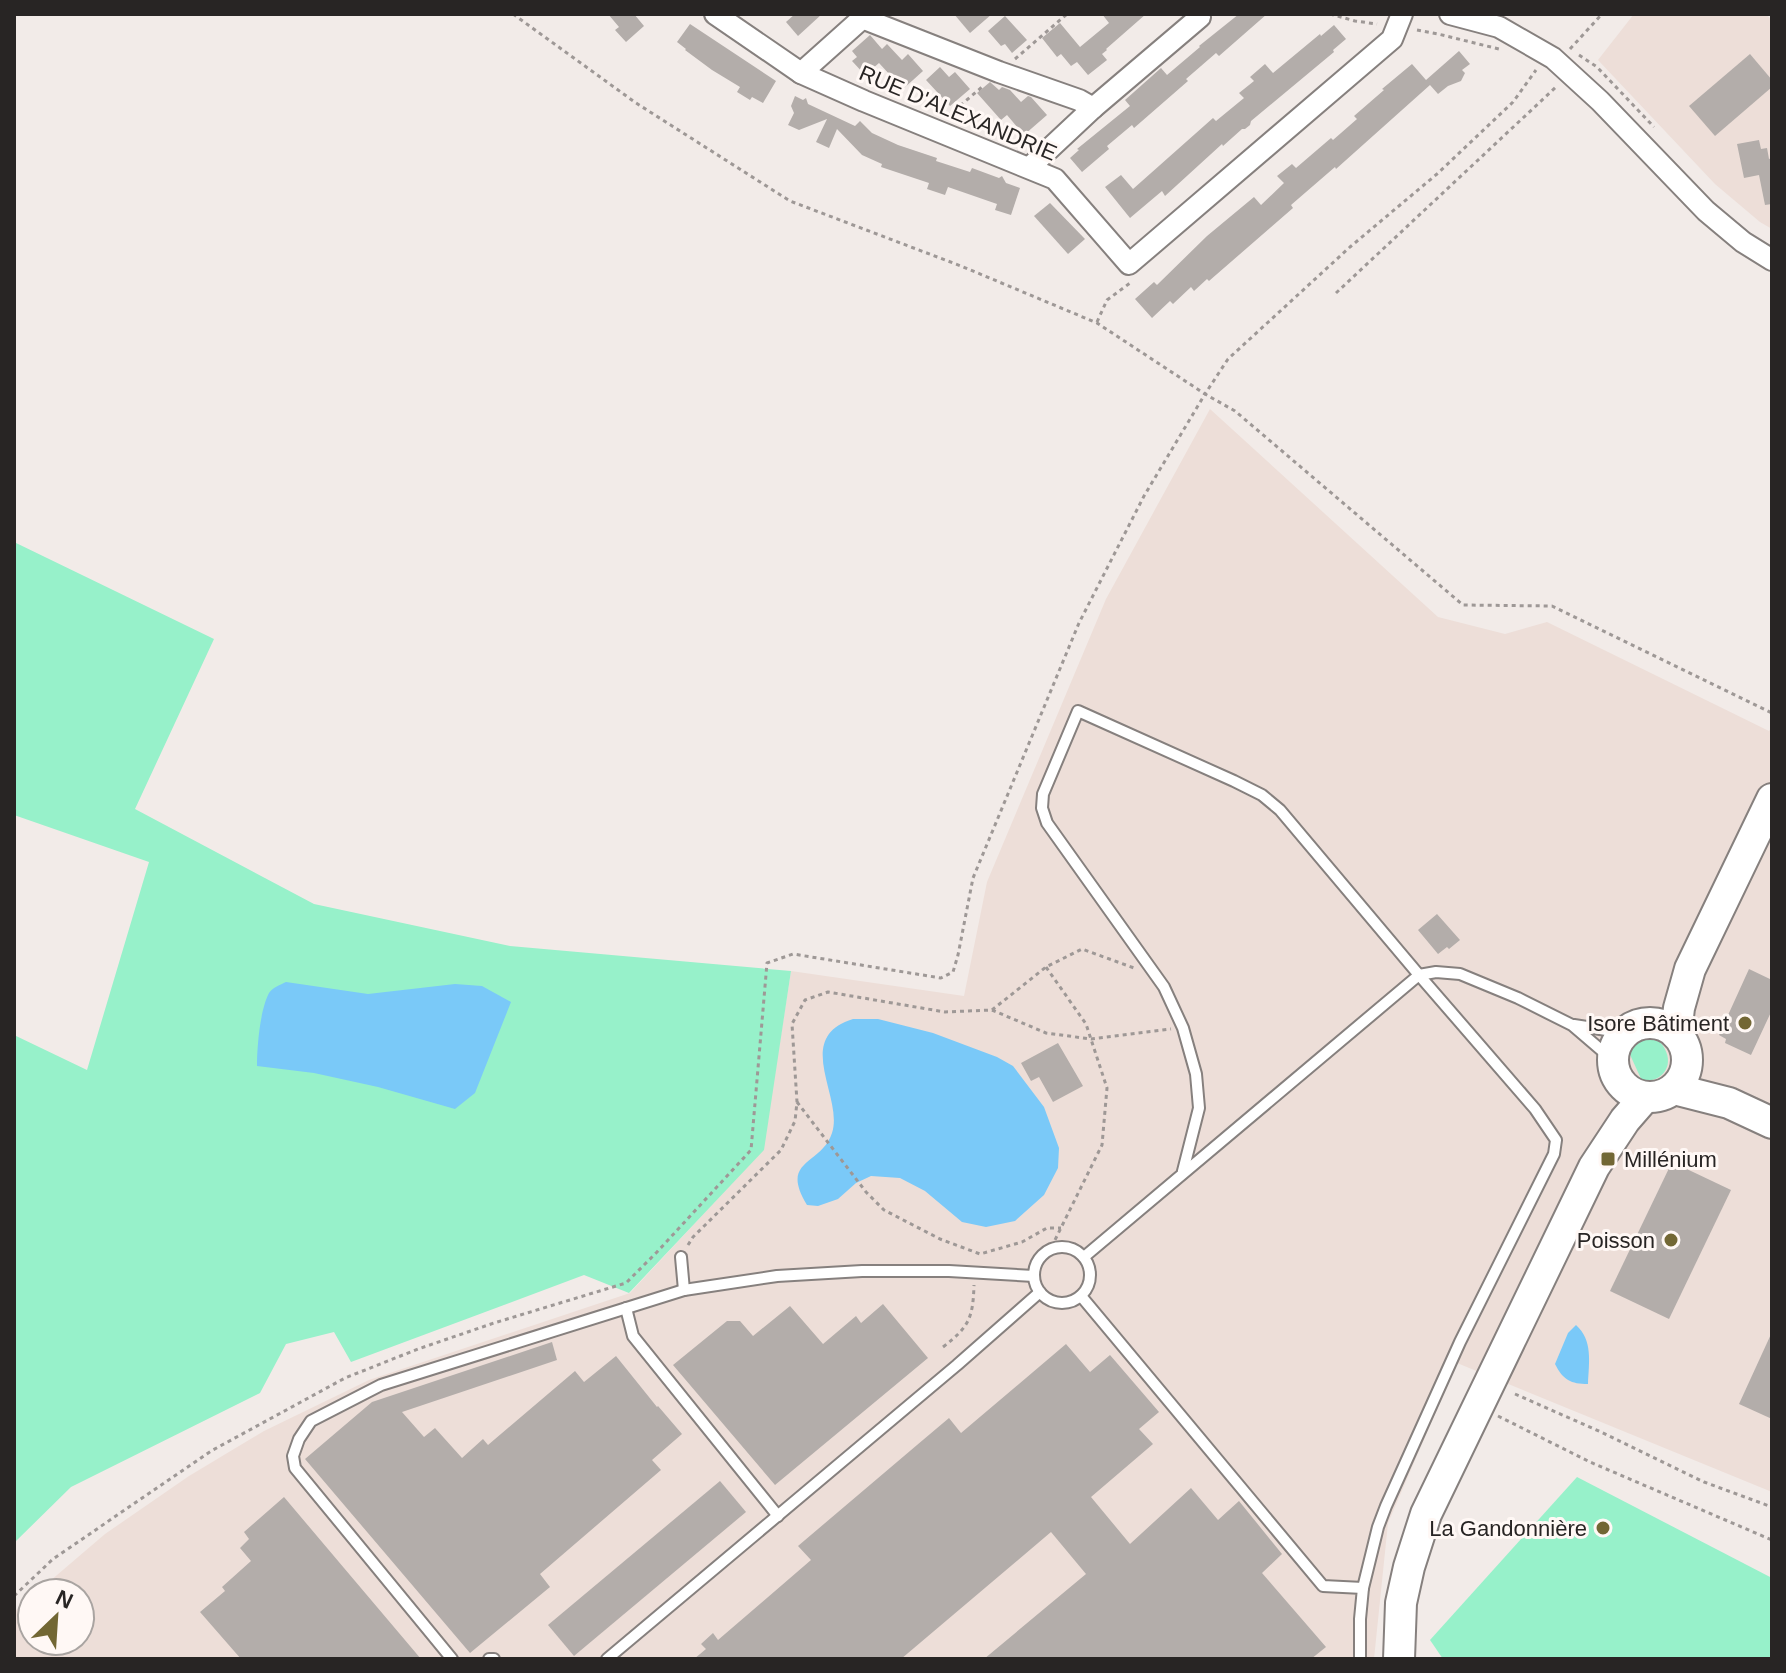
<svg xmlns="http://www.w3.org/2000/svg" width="1786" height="1673" font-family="Helvetica,sans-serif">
  <rect width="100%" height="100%" fill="#f2ebe8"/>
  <g fill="#edded8">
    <path d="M 1634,14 L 1765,14 L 1772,20 L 1772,229 L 1760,222 L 1715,184 L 1598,60 Z"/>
    <path d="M 1210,409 L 1438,617 L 1505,634 L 1547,622 L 1769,731 L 1772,727 L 1772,1492 L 1457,1363 L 1388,1523 L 1374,1659 L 14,1659 L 14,1612 L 32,1596 L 32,1641 L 80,1641 L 80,1593 L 36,1593 L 105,1534 L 189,1476 L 264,1431 L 369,1380 L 630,1293 L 763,1150 L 791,971 L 964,996 L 987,882 L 1106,599 Z"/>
  </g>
  <g fill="#97f1ca">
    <path d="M 14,542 L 214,639 L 135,809 L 314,904 L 510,946 L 791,971 L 764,1150 L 629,1293 L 584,1275 L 351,1362 L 334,1332 L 286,1344 L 260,1393 L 71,1487 L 14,1543 L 14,1035 L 87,1070 L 149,862 L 14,815 L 14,603 L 16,598 L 14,596 Z"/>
    <path d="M 1646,1037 L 1660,1042 C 1676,1060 1667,1082 1642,1081 L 1627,1048 L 1632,1043 Z"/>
    <path d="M 1577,1477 L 1772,1578 L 1772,1659 L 1443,1659 L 1430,1640 Z"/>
  </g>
  <g fill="#7ac9f8">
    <path d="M 286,982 L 368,994 L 455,984 L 482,986 L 511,1002 L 475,1093 L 455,1109 L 378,1087 L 314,1073 L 257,1066 C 257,1047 260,1010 269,993 C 273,987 280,985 286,982 Z"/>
    <path d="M 853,1019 L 878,1019 L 933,1033 L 997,1057 L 1013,1066 L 1044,1107 L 1059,1148 L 1058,1168 L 1044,1195 L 1015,1221 L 986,1227 L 962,1222 L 925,1191 L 900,1178 L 871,1176 L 856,1183 L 838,1199 L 818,1206 L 807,1205 C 779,1159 821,1166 832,1133 C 844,1097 792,1038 853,1019 Z"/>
    <path d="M 1576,1325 C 1593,1340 1589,1362 1588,1384 C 1571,1384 1563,1380 1555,1364 L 1568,1333 Z"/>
  </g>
  <g fill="#b3adaa">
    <path d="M 608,14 L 634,14 L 644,26 L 626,42 L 615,30 L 619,27 Z"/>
    <path d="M 795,14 L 822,14 L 798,36 L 786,22 Z"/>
    <path d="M 954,14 L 992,14 L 970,33 Z"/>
    <path d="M 1102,14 L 1146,14 L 1106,49 L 1107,50 L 1102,54 L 1107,60 L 1088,75 L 1077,62 L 1071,66 L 1061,54 L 1057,57 L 1042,38 L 1060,23 L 1080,47 L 1109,23 Z"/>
    <path d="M 1239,14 L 1267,14 L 1219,56 L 1216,53 L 1186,79 L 1188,81 L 1134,128 L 1132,125 L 1107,146 L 1109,149 L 1082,172 L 1070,158 L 1079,150 L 1077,149 L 1130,106 L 1125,100 L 1161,68 L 1167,75 L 1200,47 L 1199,46 Z"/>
    <path d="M 1005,16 L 1027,40 L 1012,53 L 1005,44 L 1001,46 L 988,31 Z"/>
    <path d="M 690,24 L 776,81 L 763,103 L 752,97 L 750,100 L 737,92 L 740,87 L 712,70 L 685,50 L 686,49 L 677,42 Z"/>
    <path d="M 1334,25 L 1346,39 L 1333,50 L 1334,52 L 1251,121 L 1250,125 L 1245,129 L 1242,129 L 1223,146 L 1222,144 L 1165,196 L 1162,191 L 1130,218 L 1105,187 L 1121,175 L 1133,189 L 1213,118 L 1216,121 L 1244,98 L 1239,93 L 1254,81 L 1250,77 L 1265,64 L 1273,73 L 1320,34 L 1321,36 Z"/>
    <path d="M 870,35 L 882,49 L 887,44 L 902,60 L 908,54 L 923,71 L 903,89 L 879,63 L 865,75 L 852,61 L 857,57 L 852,51 Z"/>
    <path d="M 1459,51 L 1470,64 L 1462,70 L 1465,73 L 1461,81 L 1448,86 L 1438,94 L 1430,85 L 1336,169 L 1335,167 L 1291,205 L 1293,208 L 1209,281 L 1207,279 L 1194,291 L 1191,287 L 1173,304 L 1170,301 L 1152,318 L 1135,299 L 1154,282 L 1157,285 L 1207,236 L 1254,197 L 1261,205 L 1284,183 L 1277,176 L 1292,164 L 1296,168 L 1331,138 L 1333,140 L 1357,119 L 1354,116 L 1384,90 L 1382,89 L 1412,64 L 1426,80 Z"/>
    <path d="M 1750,54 L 1772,80 L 1772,87 L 1715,136 L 1689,106 Z"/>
    <path d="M 940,67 L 949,77 L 955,72 L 970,89 L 950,106 L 926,80 Z"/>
    <path d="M 990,82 L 999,90 L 1002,87 L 1010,90 L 1021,102 L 1028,96 L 1031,97 L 1047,115 L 1024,135 L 1007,115 L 1001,120 L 977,93 Z"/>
    <path d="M 795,96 L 803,100 L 806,98 L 808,104 L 855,126 L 860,121 L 872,133 L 898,145 L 937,158 L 936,161 L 970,172 L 972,168 L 999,178 L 1002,176 L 1006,183 L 1020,188 L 1011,215 L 995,210 L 997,204 L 948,187 L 945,195 L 927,189 L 929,183 L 881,167 L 882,164 L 862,155 L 837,129 L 829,148 L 816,142 L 827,119 L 799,130 L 788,125 L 794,113 L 791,106 Z"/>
    <path d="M 1759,140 L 1761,149 L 1767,148 L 1769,159 L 1772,158 L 1772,204 L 1765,205 L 1759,175 L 1744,178 L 1737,144 Z"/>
    <path d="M 1050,203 L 1085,239 L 1068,254 L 1034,216 Z"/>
    <path d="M 1437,914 L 1460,940 L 1449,949 L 1447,947 L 1438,954 L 1418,930 Z"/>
    <path d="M 1749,969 L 1772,980 L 1772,1010 L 1751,1055 L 1725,1043 L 1726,1039 L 1719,1035 Z"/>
    <path d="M 1058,1043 L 1083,1086 L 1053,1102 L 1039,1077 L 1031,1081 L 1021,1063 Z"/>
    <path d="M 1672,1162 L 1731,1190 L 1669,1319 L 1610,1291 Z"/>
    <path d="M 883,1304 L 928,1358 L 775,1485 L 673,1365 L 727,1321 L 740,1321 L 753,1336 L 790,1306 L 823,1344 L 856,1316 L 861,1323 Z"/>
    <path d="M 1772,1332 L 1772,1419 L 1739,1404 Z"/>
    <path d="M 552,1342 L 557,1360 L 402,1412 L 424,1437 L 435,1428 L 462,1458 L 483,1439 L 488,1445 L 575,1371 L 584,1382 L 616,1356 L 657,1407 L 658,1406 L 682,1434 L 652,1460 L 661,1470 L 540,1574 L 550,1587 L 470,1653 L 305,1459 L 372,1402 Z"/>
    <path d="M 1066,1344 L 1090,1372 L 1110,1355 L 1159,1412 L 1139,1429 L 1153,1444 L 1091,1497 L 1130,1544 L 1191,1488 L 1218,1520 L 1239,1501 L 1282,1554 L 1262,1573 L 1326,1647 L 1311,1659 L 984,1659 L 1086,1574 L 1051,1532 L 901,1659 L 694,1659 L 706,1649 L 701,1644 L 713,1633 L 718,1640 L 811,1560 L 798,1546 L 917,1445 L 949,1418 L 961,1433 Z"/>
    <path d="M 720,1481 L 746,1512 L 574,1656 L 548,1625 Z"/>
    <path d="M 284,1497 L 344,1568 L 421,1659 L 241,1659 L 200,1612 L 225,1591 L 222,1587 L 251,1561 L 240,1548 L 249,1539 L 244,1532 Z"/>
  </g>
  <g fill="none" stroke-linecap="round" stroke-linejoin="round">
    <defs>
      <g id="lane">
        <path d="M 1574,1025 L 1626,1033"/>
        <path d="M 1183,1171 L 1199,1108 L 1196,1074 L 1183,1028 L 1164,987 L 1047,823 L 1042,808 L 1043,794 L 1078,711 L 1234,781 L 1262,795 L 1280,810 L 1419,975 L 1535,1109 L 1556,1140 L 1554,1154 L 1460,1342 L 1386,1506 L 1378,1527 L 1363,1588"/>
        <circle cx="1062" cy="1275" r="28"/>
        <path d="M 681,1257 L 684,1290"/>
        <path d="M 1084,1257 L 1419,975 L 1436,972 L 1460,974 L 1518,998 L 1572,1025 L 1614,1061"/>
        <path d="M 1081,1296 L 1323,1586 L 1363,1588 L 1360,1619 L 1360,1659"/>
        <path d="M 626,1308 L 633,1336 L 778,1516"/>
        <path d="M 452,1659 L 295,1468 L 293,1456 L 299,1439 L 311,1421 L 381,1385 L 684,1290 L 777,1276 L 862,1271 L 949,1271 L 1034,1276"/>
        <path d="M 489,1659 L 494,1659"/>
        <path d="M 607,1659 L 957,1365 L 1040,1292"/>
      </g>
      <g id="street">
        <path d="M 715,14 L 801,73 L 864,101 L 1055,179 L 1129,264 L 1392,39 L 1402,14"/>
        <path d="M 1450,14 L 1499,27 L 1553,58 L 1600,101 L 1706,211 L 1743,242 L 1772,260"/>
        <path d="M 862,18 L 999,72 L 1079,100 L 1093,108"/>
        <path d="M 801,73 L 867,14"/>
        <path d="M 1030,167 L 1093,108 L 1200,17 L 1197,14"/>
      </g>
      <g id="secondary">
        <circle cx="1650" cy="1060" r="37"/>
        <path d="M 1676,1034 L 1679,1008 L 1690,969 L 1772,799"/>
        <path d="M 1674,1089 L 1729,1103 L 1772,1123"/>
        <path d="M 1399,1659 L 1401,1603 L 1409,1567 L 1426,1514 L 1594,1167 L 1625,1120 L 1645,1097"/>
      </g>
    </defs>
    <use href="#lane" stroke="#86807e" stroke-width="14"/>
    <use href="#street" stroke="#86807e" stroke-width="24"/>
    <use href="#secondary" stroke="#86807e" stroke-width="34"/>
    <g stroke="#9e9896" stroke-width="3" stroke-dasharray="4 4" stroke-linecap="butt">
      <path d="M 513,14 L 636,103 L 790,201 L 961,266 L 1097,323 L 1205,394 L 1228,359 L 1350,247 L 1437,174 L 1513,102 L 1536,70"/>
      <path d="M 1330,14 L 1355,21 L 1377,24"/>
      <path d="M 1417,30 L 1438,34 L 1499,49"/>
      <path d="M 1570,49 L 1602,14"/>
      <path d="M 1579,55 L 1597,67 L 1654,127"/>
      <path d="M 1015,59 L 1067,14"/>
      <path d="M 948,116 L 982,87"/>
      <path d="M 1336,293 L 1556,87"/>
      <path d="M 1097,322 L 1107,300 L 1130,283"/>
      <path d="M 1046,967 L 1086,1024 L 1107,1088 L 1102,1145 L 1050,1250"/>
      <path d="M 992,1010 L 1046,1033 L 1091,1039 L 1171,1029"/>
      <path d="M 797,1102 L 866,1192 L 884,1210 L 940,1239 L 980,1254 L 1022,1242 L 1047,1228 L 1061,1228"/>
      <path d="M 688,1245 L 693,1237 L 781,1150 L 795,1121 L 797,1102 L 792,1024 L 805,1000 L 828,992 L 945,1012 L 992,1010 L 1046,967 L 1082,949 L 1134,968"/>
      <path d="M 943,1347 C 969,1327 973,1318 974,1285"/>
      <path d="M 1515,1394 L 1601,1432 L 1704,1482 L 1772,1507"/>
      <path d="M 1498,1416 L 1590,1462 L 1772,1540"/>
      <path d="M 14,1596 L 53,1559 L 211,1451 L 345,1378 L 418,1349 L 494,1323 L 626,1283 L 657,1252 L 751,1150 L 767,963 L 793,954 L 941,978 L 953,972 L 958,955 L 973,878 L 1079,623 L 1144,496 L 1205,394 L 1235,411 L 1463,605 L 1552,606 L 1772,713"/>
    </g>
    <use href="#lane" stroke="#fff" stroke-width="10"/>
    <use href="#street" stroke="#fff" stroke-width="20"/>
    <use href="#secondary" stroke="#fff" stroke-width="30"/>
  </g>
  <g fill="#726734" stroke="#fff8f5" stroke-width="3">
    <circle cx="1745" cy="1023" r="8"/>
    <rect x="1600" y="1151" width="16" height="16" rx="4"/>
    <circle cx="1671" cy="1240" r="8"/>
    <circle cx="1603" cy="1528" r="8"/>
  </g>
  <g text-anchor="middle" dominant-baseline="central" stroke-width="6" stroke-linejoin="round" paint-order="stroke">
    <g font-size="22" fill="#282524" stroke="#fff8f5">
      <text transform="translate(958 113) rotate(23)">RUE D'ALEXANDRIE</text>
    </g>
    <g font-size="22" fill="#282524" stroke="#fff8f5" text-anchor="end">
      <text x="1729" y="1023">Isore Bâtiment</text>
      <text x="1624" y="1159" text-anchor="start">Millénium</text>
      <text x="1655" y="1240">Poisson</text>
      <text x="1587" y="1528">La Gandonnière</text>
    </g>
  </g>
  <rect width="1786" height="1673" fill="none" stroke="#282524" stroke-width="32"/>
  <g transform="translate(56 1617) rotate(25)"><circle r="38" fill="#fff8f5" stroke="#a9a4a1" stroke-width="2"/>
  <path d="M0-6L14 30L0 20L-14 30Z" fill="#726734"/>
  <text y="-12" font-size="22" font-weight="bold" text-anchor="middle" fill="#282524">N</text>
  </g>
</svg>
